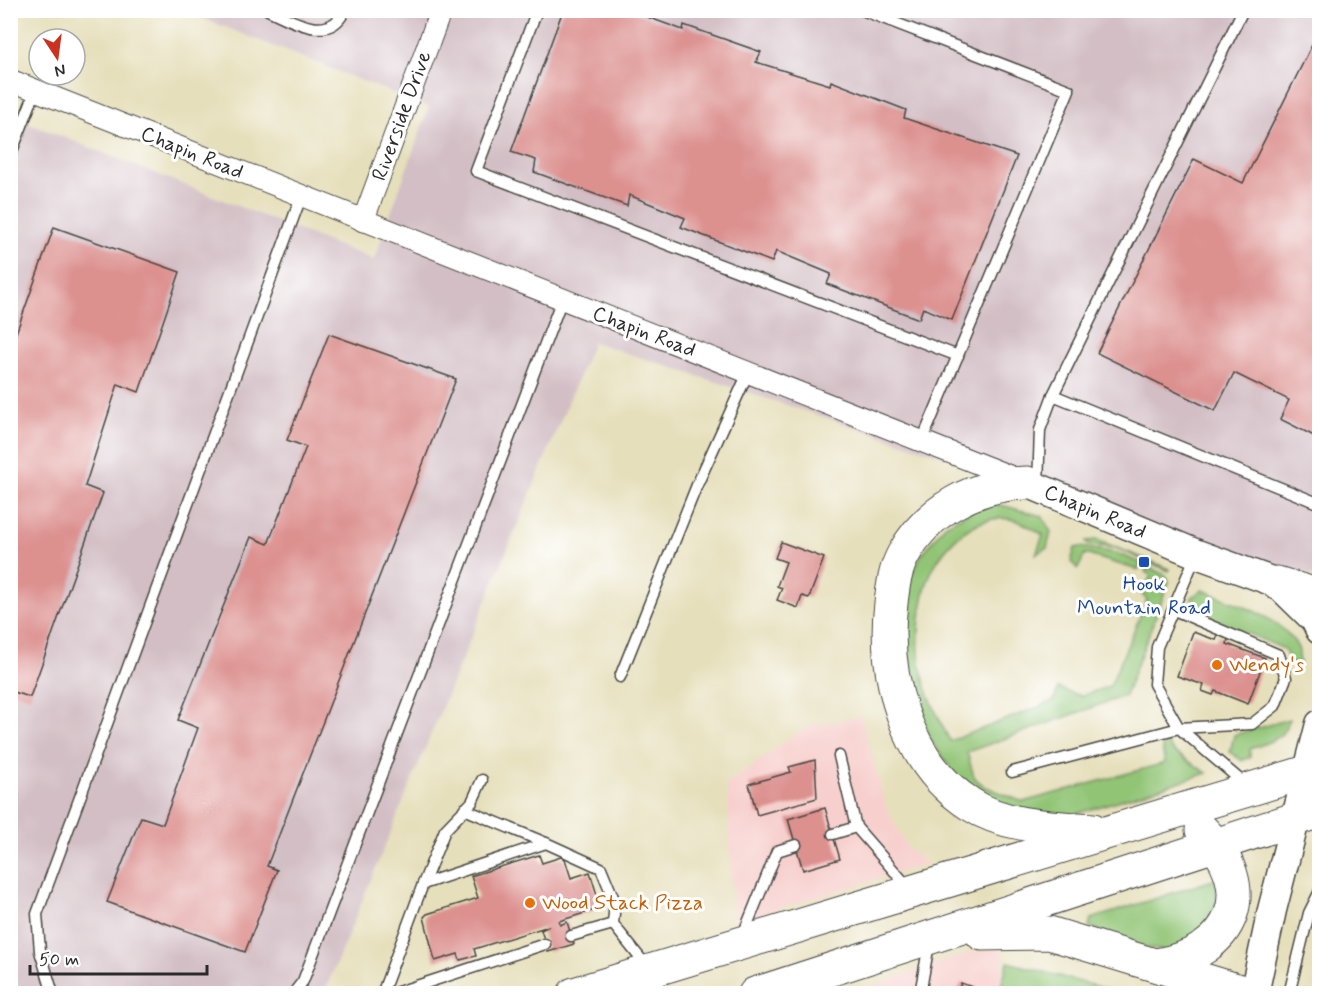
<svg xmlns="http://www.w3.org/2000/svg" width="1330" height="1004" font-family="Mynerve,sans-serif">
  <rect width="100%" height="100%" fill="#fff"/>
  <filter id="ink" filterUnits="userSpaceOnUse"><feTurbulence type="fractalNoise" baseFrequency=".0167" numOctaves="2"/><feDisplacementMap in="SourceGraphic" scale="12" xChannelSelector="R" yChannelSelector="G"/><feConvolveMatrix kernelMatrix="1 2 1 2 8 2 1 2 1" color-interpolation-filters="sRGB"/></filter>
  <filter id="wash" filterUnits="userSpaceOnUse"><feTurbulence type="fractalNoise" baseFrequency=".008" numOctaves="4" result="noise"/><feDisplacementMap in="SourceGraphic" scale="24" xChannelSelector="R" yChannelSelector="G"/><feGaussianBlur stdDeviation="1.35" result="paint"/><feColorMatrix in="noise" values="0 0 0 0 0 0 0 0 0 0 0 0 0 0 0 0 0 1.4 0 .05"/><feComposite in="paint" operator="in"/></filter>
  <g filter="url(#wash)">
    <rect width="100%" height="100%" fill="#e6dfbb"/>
    <g fill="#f7d0ce">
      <path d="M 861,716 L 886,807 L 906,847 L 927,864 L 734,922 L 727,784 L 805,728 Z"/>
      <path d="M 1003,948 L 1002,993 L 847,994 L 972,952 Z"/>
    </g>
    <path fill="#d2bec4" d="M 184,11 L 1319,11 L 1319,578 L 593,342 L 324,993 L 11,993 L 10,116 L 374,260 L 429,107 Z"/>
    <g fill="#91c475" stroke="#5e7850" stroke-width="1.5">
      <path d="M 1001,505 L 1042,516 L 1051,532 L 1047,548 L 1036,554 L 1043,535 C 1034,530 1024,522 1014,520 C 972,509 931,556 924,594 C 920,612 918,636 919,654 C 922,685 936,714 950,741 L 1054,701 L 1058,688 L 1081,696 L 1110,686 L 1147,600 L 1139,591 L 1140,585 L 1145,588 L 1151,575 L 1145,572 L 1149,567 L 1167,576 L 1169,582 L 1125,696 L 967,752 L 974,777 L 984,786 L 1023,802 L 1165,763 L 1161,742 L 1166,741 L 1173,751 L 1207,773 L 1066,817 L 1003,807 L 958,779 L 932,742 L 913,699 L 900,635 L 911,576 L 920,557 L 945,525 L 981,506 Z"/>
      <path d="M 1097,540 L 1170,569 L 1169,571 L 1116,548 L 1088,545 L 1086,541 Z"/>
      <path d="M 1080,547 L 1116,553 L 1141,563 L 1138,570 L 1085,554 L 1078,569 L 1071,562 L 1075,548 Z"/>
      <path d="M 1202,590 C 1230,601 1282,617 1297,646 C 1300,650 1299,659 1300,664 L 1291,664 L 1284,649 L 1195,611 L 1192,606 L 1192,597 Z"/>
      <path d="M 1289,719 C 1284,740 1269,742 1250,749 L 1250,758 L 1241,760 L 1230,752 L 1234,735 Z"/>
      <path d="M 1216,879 C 1217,905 1216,926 1191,938 C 1183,942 1173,950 1165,950 C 1140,951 1112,935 1089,927 L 1091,919 Z"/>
      <path d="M 1008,962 L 1120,993 L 999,993 Z"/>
    </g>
    <g id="blocks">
      <g fill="#dc918f">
        <path d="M 563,10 L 628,10 L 683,30 L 684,25 L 761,52 L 756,62 L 830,85 L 831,81 L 906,110 L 904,118 L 1017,156 L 952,320 L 923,308 L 919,319 L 827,284 L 831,274 L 776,251 L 772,262 L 681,227 L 685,218 L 629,195 L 627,206 L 534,172 L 536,160 L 511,152 Z"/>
        <path d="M 1320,29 L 1320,439 L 1280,419 L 1289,400 L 1234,373 L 1215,411 L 1097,353 L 1194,159 L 1243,183 Z"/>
        <path d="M 54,227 L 180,272 L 139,392 L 118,384 L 85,486 L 103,493 L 30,697 L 10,691 L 10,350 Z"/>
        <path d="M 329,334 L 456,379 L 267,866 L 277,870 L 245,952 L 107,902 L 141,817 L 163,824 L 198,728 L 178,720 L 251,537 L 268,544 L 306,447 L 287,440 Z"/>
        <path d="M 781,542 L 824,558 L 809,598 L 802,596 L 798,608 L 777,600 L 782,588 L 777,586 L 786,562 L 775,558 Z"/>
        <path d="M 1193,632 L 1216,640 L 1218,635 L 1228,639 L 1227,644 L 1265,658 L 1248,704 L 1215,691 L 1213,695 L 1202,691 L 1204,685 L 1177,676 Z"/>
        <path d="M 815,760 L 817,798 L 757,815 L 749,784 L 791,772 L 789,767 Z"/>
        <path d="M 825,808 L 840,859 L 803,870 L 788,819 Z"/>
        <path d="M 539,855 L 542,863 L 561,857 L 565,859 L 571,878 L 590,872 L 601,908 L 559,921 L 560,925 L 567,922 L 574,944 L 548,952 L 541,930 L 549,926 L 474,949 L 476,956 L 460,960 L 458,954 L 435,961 L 424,917 L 427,914 L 478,898 L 471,876 Z"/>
        <path d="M 961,983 L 989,993 L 989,994 L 957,994 Z"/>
      </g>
    </g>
  </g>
  <g filter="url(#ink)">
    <use href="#blocks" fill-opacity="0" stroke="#474641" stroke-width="1.5"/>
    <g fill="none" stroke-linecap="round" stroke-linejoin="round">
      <defs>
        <g id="service">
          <path d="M 268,10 C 293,21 329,44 345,10"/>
          <path d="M 537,10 L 476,171 L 958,356"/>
          <path d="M 862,10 L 1069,90 L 922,441"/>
          <path d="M 10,156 L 36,90"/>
          <path d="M 1053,395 L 1320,504"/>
          <path d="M 1038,485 L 1040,430 L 1053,395 L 1243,10"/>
          <path d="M 1196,555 L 1157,647 L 1154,684 L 1179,728 L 1246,785"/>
          <path d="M 620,677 L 697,485 L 748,373"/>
          <path d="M 839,756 L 856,827"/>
          <path d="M 1012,772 L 1179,728 L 1252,724 L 1275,706 L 1286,678 L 1279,655 L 1174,610"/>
          <path d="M 464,809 L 546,843"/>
          <path d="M 833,834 L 856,827 L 909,888"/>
          <path d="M 423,884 L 445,830 L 472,802 L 482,780"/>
          <path d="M 743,935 L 777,851 L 796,845"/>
          <path d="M 571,936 L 613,924"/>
          <path d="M 53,994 L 40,951 L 37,914 L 301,197"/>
          <path d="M 293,994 L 303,981 L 562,299"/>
          <path d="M 382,994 L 423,884 L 546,843 L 601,868 L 615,902 L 613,924 L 648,968"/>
          <path d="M 392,994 L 545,944"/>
          <path d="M 920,994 L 929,944"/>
          <path d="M 1289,994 L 1309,913 L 1320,891"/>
        </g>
        <g id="minor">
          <path d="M 10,80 L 1022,481"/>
          <path d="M 363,221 L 441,10"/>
        </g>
        <g id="secondary">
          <path d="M 1027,483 L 1197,554 L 1277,583 L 1315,620 L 1320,630"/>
          <path d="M 1254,994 L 1272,910 L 1320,724"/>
        </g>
        <g id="trunk">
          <path d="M 1027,483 C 976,484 928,509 903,555 C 895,570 893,586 891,603 C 882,674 906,763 970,804 C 1005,827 1052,827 1093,830"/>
          <path d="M 1277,583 L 1320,596"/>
          <path d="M 982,934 L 1049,933 L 1250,994"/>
          <path d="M 1156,965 C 1236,953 1260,887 1202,830"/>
          <path d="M 574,994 L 1320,768"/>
          <path d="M 755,994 L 1320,811"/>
        </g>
      </defs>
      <use href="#service" stroke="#474641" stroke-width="13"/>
      <use href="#minor" stroke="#474641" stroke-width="23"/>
      <use href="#secondary" stroke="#474641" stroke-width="31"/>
      <use href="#trunk" stroke="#474641" stroke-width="35"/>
      <use href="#service" stroke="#fff" stroke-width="10"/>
      <use href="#minor" stroke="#fff" stroke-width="21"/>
      <use href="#secondary" stroke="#fff" stroke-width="28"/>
      <use href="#trunk" stroke="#fff" stroke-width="33"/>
    </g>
  </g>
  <rect fill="#1a4fb4" stroke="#fff" stroke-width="2" x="1138" y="556" width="12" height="12" rx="3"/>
  <g fill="#e8710a" stroke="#fff" stroke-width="2">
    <circle cx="1217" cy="665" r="6"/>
    <circle cx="530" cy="903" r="6"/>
  </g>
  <g text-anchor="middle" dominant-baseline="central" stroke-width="6" stroke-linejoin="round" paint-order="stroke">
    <g font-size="21" fill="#2b2b2b" stroke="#fff">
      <text transform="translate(402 116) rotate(-70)">Riverside Drive</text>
      <text transform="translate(192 153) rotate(22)">Chapin Road</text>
      <text transform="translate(644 332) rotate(21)">Chapin Road</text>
      <text transform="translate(1095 512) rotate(23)">Chapin Road</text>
    </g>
    <g font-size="21" fill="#164399" stroke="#fff">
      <text x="1144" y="584">Hook<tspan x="1144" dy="24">Mountain Road</tspan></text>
    </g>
    <g font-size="21" fill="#c56008" stroke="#fff" text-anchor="start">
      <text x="1229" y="665">Wendy's</text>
      <text x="542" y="903">Wood Stack Pizza</text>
    </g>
  </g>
  <rect width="1330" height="1004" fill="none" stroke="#fff" stroke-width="36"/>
  <g transform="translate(57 57) rotate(167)"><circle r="28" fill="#ffffff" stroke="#aaaaaa" stroke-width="1.5"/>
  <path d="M0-4.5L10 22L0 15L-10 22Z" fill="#c8321e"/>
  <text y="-9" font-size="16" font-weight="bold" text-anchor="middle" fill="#2b2b2b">N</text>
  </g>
  <path d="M30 965v9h177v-9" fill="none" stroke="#2b2b2b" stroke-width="3"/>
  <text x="39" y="965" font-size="18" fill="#2b2b2b" stroke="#ffffff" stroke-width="4.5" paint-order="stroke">50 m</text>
</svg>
